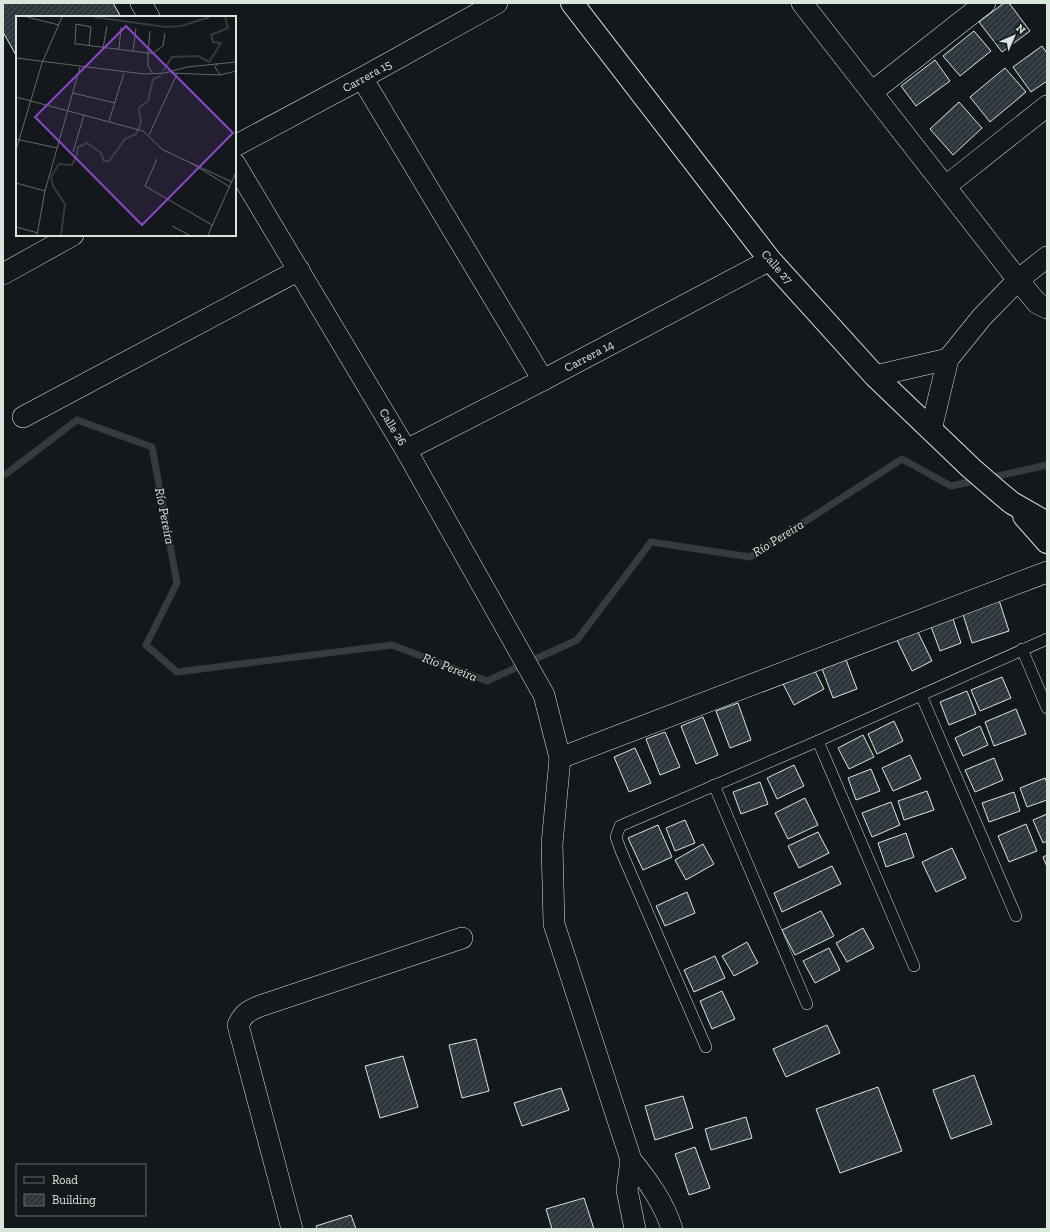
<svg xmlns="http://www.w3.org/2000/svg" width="1050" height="1232" font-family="'Zilla Slab',serif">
  <defs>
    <pattern id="building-hatch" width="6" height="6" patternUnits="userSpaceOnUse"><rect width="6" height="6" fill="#2c363c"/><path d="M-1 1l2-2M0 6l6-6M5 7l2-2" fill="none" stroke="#4a5358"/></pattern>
  </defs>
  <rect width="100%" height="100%" fill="#14181c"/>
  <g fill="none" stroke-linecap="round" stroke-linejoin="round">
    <g stroke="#363b3e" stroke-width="7">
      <path d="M 3,474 L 6,474 L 77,420 L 152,447 L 177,583 L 146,645 L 177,672 L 392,645 L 487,681 L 577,640 L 651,542 L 750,557 L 902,459 L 951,486 L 979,480"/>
      <path d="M 989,478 L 1047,465"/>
    </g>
  </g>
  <g fill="url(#building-hatch)" stroke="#d8e6dc">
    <path d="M 3,3 L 113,3 L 121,17 L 17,17 L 17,57 L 3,32 Z"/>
    <path d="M 1004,3 L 1009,3 L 1030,31 L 1002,52 L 979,22 Z"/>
    <path d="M 974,31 L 991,51 L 960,76 L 943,56 Z"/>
    <path d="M 1042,46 L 1047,53 L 1047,81 L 1031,92 L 1013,67 Z"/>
    <path d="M 935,60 L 950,81 L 916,106 L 901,86 Z"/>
    <path d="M 1005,68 L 1026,92 L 990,122 L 970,97 Z"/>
    <path d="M 959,102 L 982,128 L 953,155 L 930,129 Z"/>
    <path d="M 998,597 L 1009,631 L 972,643 L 961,608 Z"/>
    <path d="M 951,613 L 961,643 L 940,651 L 929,621 Z"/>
    <path d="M 915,626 L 932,661 L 912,671 L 895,636 Z"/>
    <path d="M 845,657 L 857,689 L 833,698 L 821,666 Z"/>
    <path d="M 814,669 L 824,689 L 794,705 L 783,684 Z"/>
    <path d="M 1002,677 L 1011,698 L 980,711 L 971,690 Z"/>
    <path d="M 967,691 L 976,714 L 949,725 L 940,702 Z"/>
    <path d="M 738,703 L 751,740 L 730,748 L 716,711 Z"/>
    <path d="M 1016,709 L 1026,734 L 994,746 L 985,722 Z"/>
    <path d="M 703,717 L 718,755 L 696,764 L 681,726 Z"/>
    <path d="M 894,721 L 903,741 L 877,754 L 868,734 Z"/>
    <path d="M 980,726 L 988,745 L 963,756 L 955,738 Z"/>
    <path d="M 665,732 L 680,767 L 660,775 L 646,739 Z"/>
    <path d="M 863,735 L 874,757 L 849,769 L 838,748 Z"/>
    <path d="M 635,748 L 651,783 L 629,792 L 614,757 Z"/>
    <path d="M 910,755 L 921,779 L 893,791 L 882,768 Z"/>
    <path d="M 994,758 L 1003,780 L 975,792 L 965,770 Z"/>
    <path d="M 794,765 L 804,786 L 777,799 L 767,778 Z"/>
    <path d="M 871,769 L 880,791 L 856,800 L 848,778 Z"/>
    <path d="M 1045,778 L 1047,783 L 1047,800 L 1027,807 L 1020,788 Z"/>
    <path d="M 760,782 L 768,804 L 741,814 L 733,792 Z"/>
    <path d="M 927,791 L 934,810 L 904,820 L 898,801 Z"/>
    <path d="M 1014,792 L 1020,811 L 989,822 L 982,803 Z"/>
    <path d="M 805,798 L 818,825 L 788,839 L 775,813 Z"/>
    <path d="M 891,802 L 900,825 L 872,837 L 862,813 Z"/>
    <path d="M 1047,814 L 1047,841 L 1043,843 L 1033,820 Z"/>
    <path d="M 685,820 L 695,843 L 675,851 L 666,828 Z"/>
    <path d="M 1026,824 L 1037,851 L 1009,862 L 998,836 Z"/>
    <path d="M 658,825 L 672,857 L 643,870 L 628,838 Z"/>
    <path d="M 818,832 L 829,853 L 799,868 L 788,846 Z"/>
    <path d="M 906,833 L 914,857 L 886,867 L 878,843 Z"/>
    <path d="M 703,844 L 714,864 L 686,880 L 675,860 Z"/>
    <path d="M 952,848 L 966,878 L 936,892 L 922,862 Z"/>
    <path d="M 1047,855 L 1047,867 L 1043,857 Z"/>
    <path d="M 832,866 L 841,884 L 782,912 L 774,893 Z"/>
    <path d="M 687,892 L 695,913 L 665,926 L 656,906 Z"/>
    <path d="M 821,911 L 834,936 L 795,955 L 782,930 Z"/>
    <path d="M 863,928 L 874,948 L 847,962 L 836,943 Z"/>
    <path d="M 747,942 L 758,963 L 734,976 L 722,956 Z"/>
    <path d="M 829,948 L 840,970 L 815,983 L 803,961 Z"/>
    <path d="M 715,956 L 725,978 L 694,992 L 684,970 Z"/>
    <path d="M 722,991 L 735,1019 L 712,1029 L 700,1001 Z"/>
    <path d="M 827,1025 L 840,1053 L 786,1077 L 773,1049 Z"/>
    <path d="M 476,1039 L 489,1091 L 462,1098 L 449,1045 Z"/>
    <path d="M 403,1056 L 418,1107 L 380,1118 L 365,1066 Z"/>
    <path d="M 974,1075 L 992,1124 L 951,1139 L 933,1090 Z"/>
    <path d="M 878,1087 L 902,1151 L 840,1173 L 816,1109 Z"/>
    <path d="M 561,1088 L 569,1110 L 522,1126 L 514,1103 Z"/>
    <path d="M 683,1096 L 693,1128 L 655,1140 L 645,1106 Z"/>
    <path d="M 746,1117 L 752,1138 L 711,1150 L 705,1129 Z"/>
    <path d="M 695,1147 L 710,1188 L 689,1195 L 675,1154 Z"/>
    <path d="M 584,1198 L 594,1229 L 552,1229 L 546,1209 Z"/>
    <path d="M 351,1215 L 356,1229 L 317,1229 L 316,1226 Z"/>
  </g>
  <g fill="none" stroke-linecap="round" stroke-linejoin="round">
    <defs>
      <g id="lane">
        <path d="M 1022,649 L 1047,708"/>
        <path d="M 921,695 L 1016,916"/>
        <path d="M 818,741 L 914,966"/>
        <path d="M 714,785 L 807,1004"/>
        <path d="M 706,1047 L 621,851 L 616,837 L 620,826 L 818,741 L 1047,639"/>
      </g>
      <g id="street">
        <path d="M 141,3 L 149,17"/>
        <path d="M 802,3 L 1018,280 L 982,317 L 948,359 L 931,430"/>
        <path d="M 362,78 L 543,380"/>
        <path d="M 872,92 L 985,3"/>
        <path d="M 235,146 L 362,78 L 497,3"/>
        <path d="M 235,164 L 406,450 L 544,695 L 560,758 L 552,844 L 554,924 L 631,1160 C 648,1181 664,1203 672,1229"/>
        <path d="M 946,186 L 1047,106"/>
        <path d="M 1047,257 L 1018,280 L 1037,303 L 1047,308"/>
        <path d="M 3,274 L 73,235"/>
        <path d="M 875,376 L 948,359"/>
        <path d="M 23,417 L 299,270"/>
        <path d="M 406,450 L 543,380 L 770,260"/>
        <path d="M 560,758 L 1047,572"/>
        <path d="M 631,1160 L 627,1190 L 635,1229"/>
        <path d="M 292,1229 L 238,1025 C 244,1013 248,1011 260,1006 L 462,938"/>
      </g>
      <g id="primary">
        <path d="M 572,3 L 770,260 L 875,376 L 971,468 L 1001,494 L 1012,503 L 1047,523"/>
        <path d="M 1024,516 L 1047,542"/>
      </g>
    </defs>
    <use href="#lane" stroke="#d8e6dc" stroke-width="12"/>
    <use href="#street" stroke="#d8e6dc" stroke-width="22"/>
    <use href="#primary" stroke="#d8e6dc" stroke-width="24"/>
    <use href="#lane" stroke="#14181c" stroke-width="11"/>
    <use href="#street" stroke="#14181c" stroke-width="21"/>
    <use href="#primary" stroke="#14181c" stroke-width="22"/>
  </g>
  <g text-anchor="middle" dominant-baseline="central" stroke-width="3" stroke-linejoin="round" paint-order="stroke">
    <g font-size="12" fill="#d8e6dc" stroke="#14181c">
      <text transform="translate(367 76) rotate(-29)">Carrera 15</text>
      <text transform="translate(777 267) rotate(49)">Calle 27</text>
      <text transform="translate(589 356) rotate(-28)">Carrera 14</text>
      <text transform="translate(393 427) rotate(59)">Calle 26</text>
    </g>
    <g font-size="13" font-style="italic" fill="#d8e6dc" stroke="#14181c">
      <text transform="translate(165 516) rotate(79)">Río Pereira</text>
      <text transform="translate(778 538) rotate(-32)">Río Pereira</text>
      <text transform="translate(450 667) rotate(21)">Río Pereira</text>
    </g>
  </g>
  <g transform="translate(16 16)">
    <rect width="220" height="220" fill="#14181c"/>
    <path fill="none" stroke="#363b3e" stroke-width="2" d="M 78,1 L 150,11 L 165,10 L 194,1M 147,55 L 156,41 L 182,40 L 193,46 L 205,27 L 197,26 L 195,19 L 212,12 L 209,1M 45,219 L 49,188 L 37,170 L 35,161 L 43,148 L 56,149 L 60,142 L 62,131 L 71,127 L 85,137 L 88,145 L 93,145 L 109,123 L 120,118 L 125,107 L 123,92 L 132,85 L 137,63 L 145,60"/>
    <path fill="none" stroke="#626a69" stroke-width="1" d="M 11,1 L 43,9M 134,15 L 132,37 L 137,37 L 147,30 L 149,17M 73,30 L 75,11 L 60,8 L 59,28 L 61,28 L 132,37 L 132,50 L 137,58M 87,32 L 91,10M 103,33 L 105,11M 117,35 L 120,12M 0,42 L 128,58 L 149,57 L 171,51 L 220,46M 202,47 L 199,51 L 204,59M 155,57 L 204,59 L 220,55M 57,77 L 99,87M 0,81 L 127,115 L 147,134 L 216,166M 93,105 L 108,57M 133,119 L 161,58M 0,123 L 41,132M 0,134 L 26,47 L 46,1M 57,136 L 68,99M 141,143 L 129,170 L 196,209M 175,147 L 214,171M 0,167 L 29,175M 156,210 L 173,219M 0,211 L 22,217M 21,219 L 29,175 L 64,51M 192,219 L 220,156"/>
    <path fill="#8948c3" fill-opacity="0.15" stroke="#8948c3" stroke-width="2" d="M 110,10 L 217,117 L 126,209 L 19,101 Z"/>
    <rect width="220" height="220" fill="none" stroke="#d8e6dc" stroke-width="2"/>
  </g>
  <rect width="1050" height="1232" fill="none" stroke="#d8e6dc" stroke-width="8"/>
  <rect x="16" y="1164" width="130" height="52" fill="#14181c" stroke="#626a69"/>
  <rect x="24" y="1177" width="20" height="6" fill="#14181c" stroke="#626a69"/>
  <text x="52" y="1184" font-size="12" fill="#d8e6dc">Road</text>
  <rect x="24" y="1194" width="20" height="12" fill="url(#building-hatch)" stroke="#626a69"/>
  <text x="52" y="1204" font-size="12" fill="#d8e6dc">Building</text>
  <g transform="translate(1014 36) rotate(45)" stroke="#14181c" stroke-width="3" paint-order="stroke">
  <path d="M0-3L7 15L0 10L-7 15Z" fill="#d8e6dc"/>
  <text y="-6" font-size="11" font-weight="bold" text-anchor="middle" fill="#d8e6dc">N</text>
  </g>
</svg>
